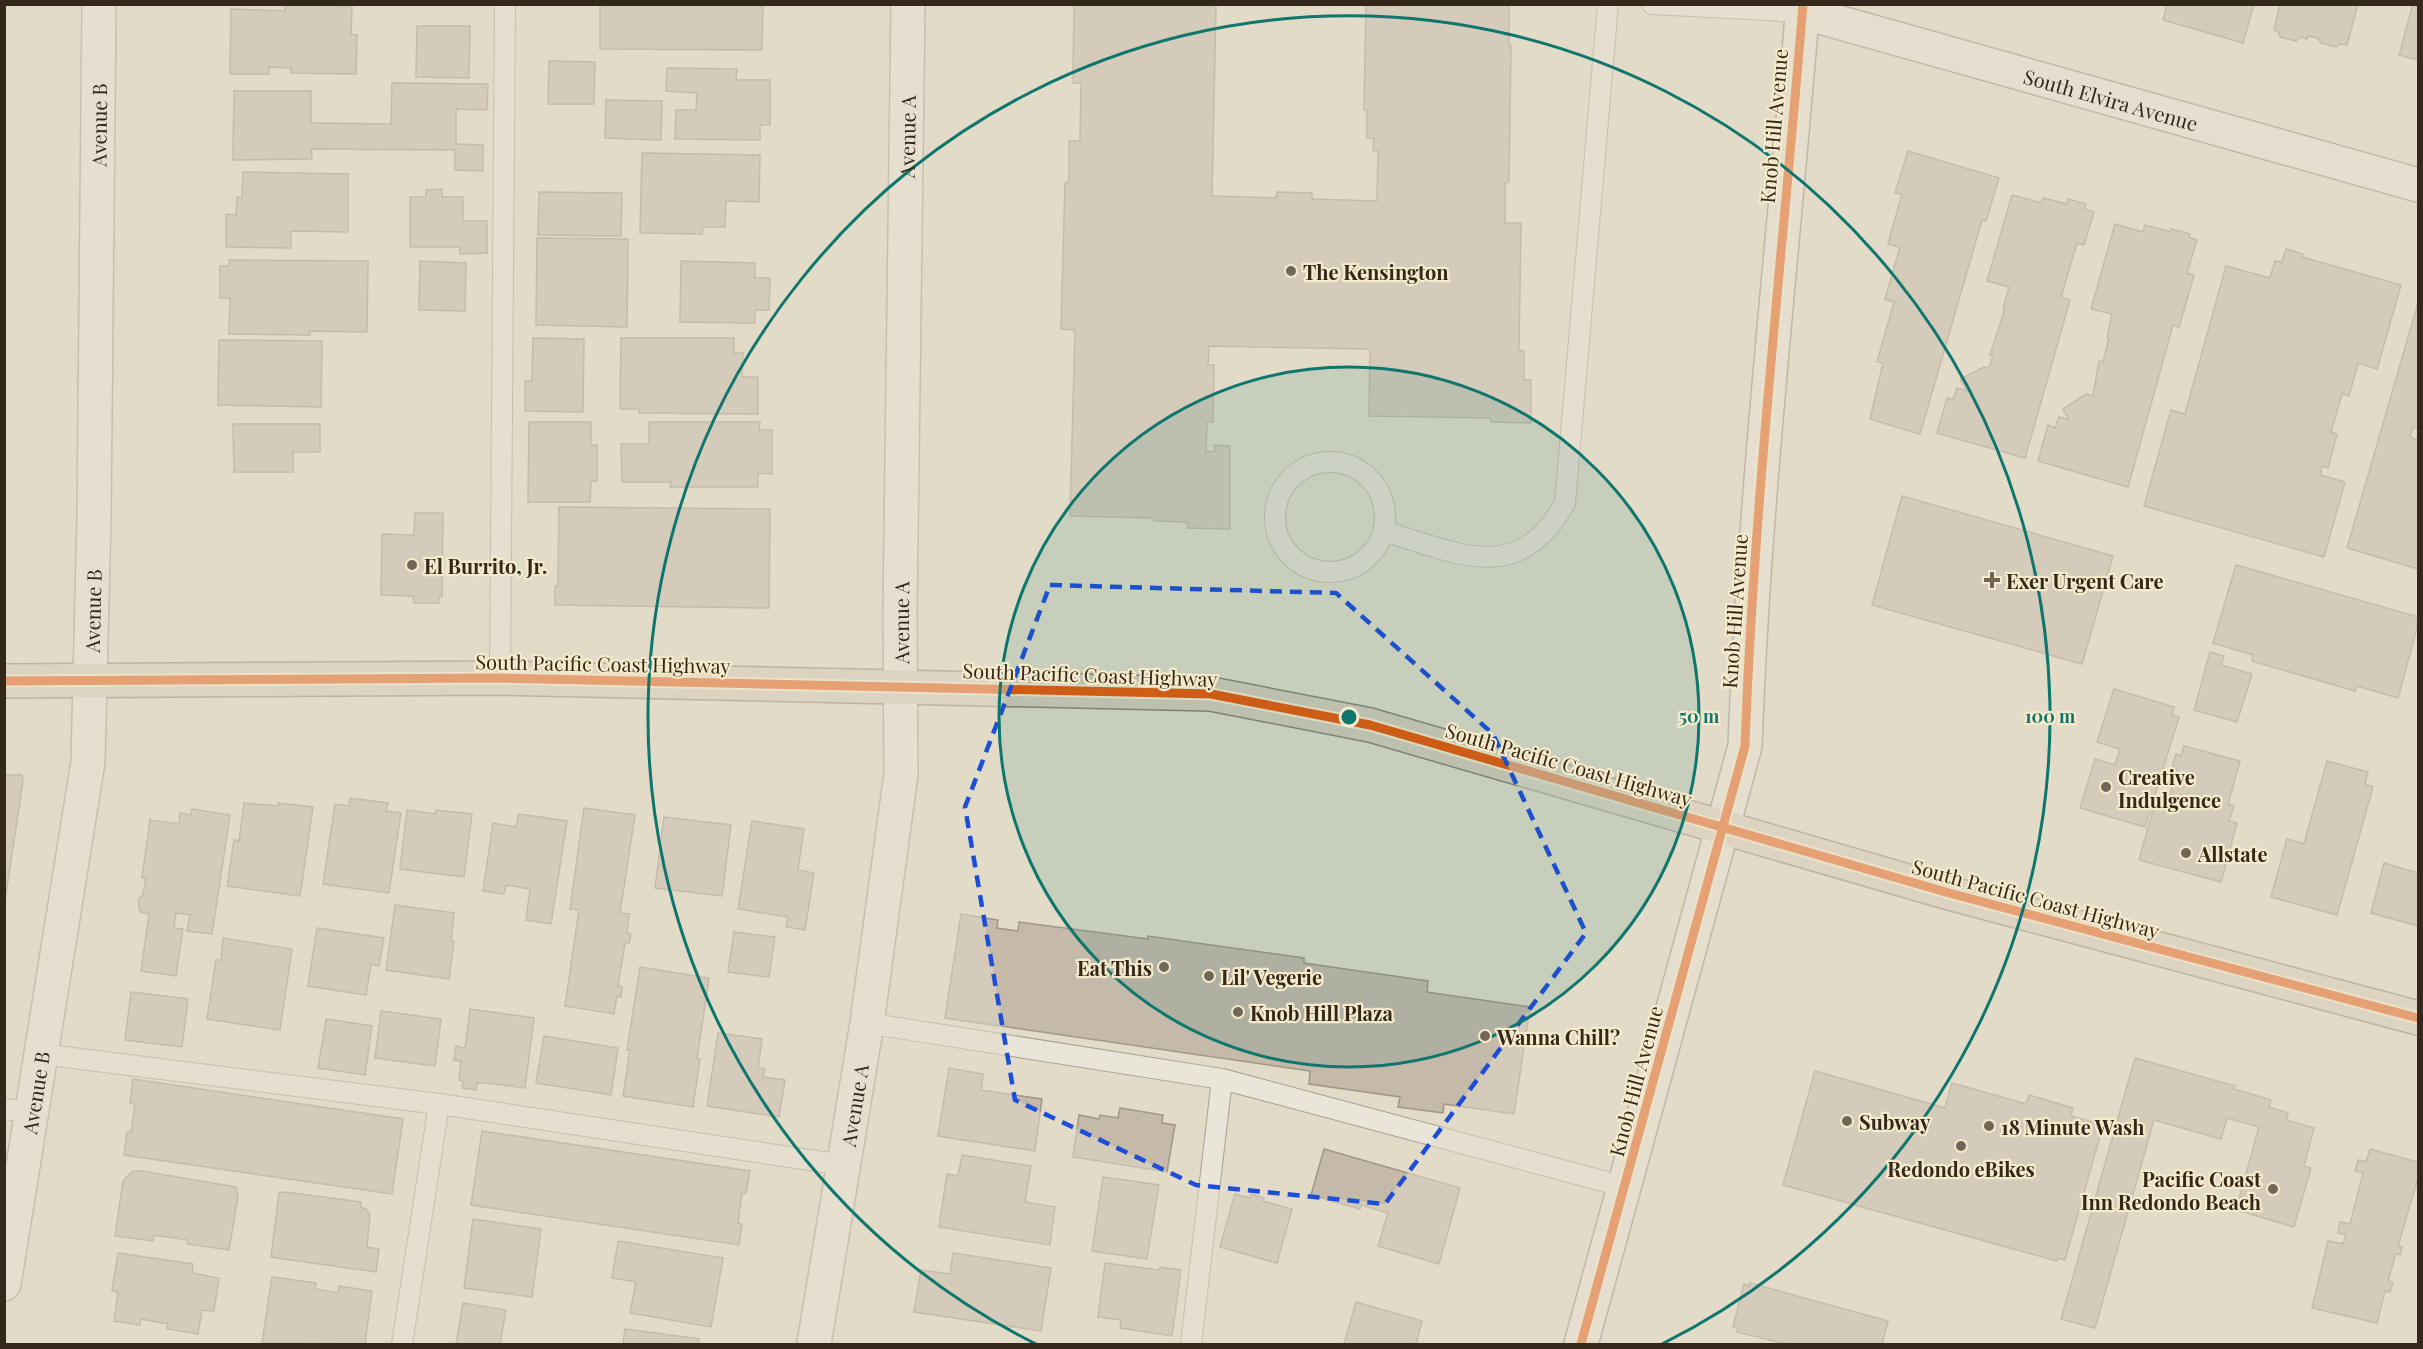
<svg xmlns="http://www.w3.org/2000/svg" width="2423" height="1349" font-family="'Playfair Display',serif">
  <rect width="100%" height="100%" fill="#e2dbc8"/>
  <g fill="#c5b9a9" stroke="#a19688" stroke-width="1.5">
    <path d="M 285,4 L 352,6 L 351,34 L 357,35 L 356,74 L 291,73 L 291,68 L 269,67 L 269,74 L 230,74 L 231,9 L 285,11 Z"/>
    <path d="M 600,4 L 763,4 L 762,50 L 600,49 Z"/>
    <path d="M 1074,4 L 1216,4 L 1212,196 L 1276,198 L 1277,192 L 1312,193 L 1312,199 L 1377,201 L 1378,151 L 1373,151 L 1374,138 L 1367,138 L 1367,110 L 1364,110 L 1366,4 L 1509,4 L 1509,46 L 1511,46 L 1509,182 L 1505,183 L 1505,223 L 1521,223 L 1519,350 L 1524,351 L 1524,380 L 1531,380 L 1531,423 L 1491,422 L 1490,418 L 1369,416 L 1370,349 L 1209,346 L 1208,365 L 1214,365 L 1213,422 L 1207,422 L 1206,452 L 1215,451 L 1214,445 L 1230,446 L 1230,529 L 1187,528 L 1188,522 L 1154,521 L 1153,518 L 1070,516 L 1075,330 L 1061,329 L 1065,183 L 1069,181 L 1069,141 L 1080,141 L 1081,83 L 1073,83 Z"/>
    <path d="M 2167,4 L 2254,4 L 2243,43 L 2163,20 Z"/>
    <path d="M 2280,4 L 2358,4 L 2347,45 L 2340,44 L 2336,47 L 2321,43 L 2318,38 L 2308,36 L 2307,39 L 2301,37 L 2296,41 L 2280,37 L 2278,31 L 2274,30 Z"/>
    <path d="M 2413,4 L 2418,4 L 2418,60 L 2399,55 Z"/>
    <path d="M 417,26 L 470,26 L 469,78 L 416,77 Z"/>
    <path d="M 549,61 L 595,62 L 594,104 L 548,104 Z"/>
    <path d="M 667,68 L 737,69 L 736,80 L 770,80 L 770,125 L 760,125 L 760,140 L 675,139 L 676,110 L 696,110 L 697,93 L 666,91 Z"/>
    <path d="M 392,83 L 488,84 L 487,110 L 456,109 L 456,144 L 483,145 L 483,171 L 455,170 L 455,150 L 311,149 L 312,159 L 233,160 L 234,91 L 311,91 L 311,123 L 391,124 Z"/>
    <path d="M 606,100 L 662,101 L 661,140 L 605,138 Z"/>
    <path d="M 1908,151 L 1999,178 L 1986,221 L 1982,220 L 1920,434 L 1870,419 L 1883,363 L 1877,362 L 1894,302 L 1885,299 L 1900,247 L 1888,244 L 1902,194 L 1895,193 Z"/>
    <path d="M 642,153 L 760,155 L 759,202 L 726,201 L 725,227 L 703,227 L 702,234 L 640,233 Z"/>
    <path d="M 243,172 L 348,174 L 348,232 L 291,231 L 291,248 L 226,247 L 226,214 L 236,215 L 237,197 L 242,198 Z"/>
    <path d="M 442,189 L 442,197 L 463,197 L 463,221 L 487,221 L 487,253 L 460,254 L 460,247 L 410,247 L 410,197 L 426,197 L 426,190 Z"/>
    <path d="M 539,192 L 622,193 L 621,236 L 538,235 Z"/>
    <path d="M 2012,195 L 2041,203 L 2043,198 L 2067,204 L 2068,199 L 2086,204 L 2085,209 L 2094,212 L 2084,245 L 2077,243 L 2061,297 L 2070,300 L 2025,458 L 1937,433 L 1947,398 L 1953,400 L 1957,388 L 1967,391 L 1960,379 L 1984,367 L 1989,368 L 1993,356 L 1990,355 L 2005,309 L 2003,308 L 2009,287 L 1987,281 Z"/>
    <path d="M 2115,224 L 2143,232 L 2145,225 L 2171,232 L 2171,229 L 2190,234 L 2189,237 L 2197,240 L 2187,273 L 2194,275 L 2179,327 L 2173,325 L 2128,487 L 2038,461 L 2048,425 L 2055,428 L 2059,417 L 2069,420 L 2063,409 L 2086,394 L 2093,396 L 2099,361 L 2103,362 L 2109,339 L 2107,338 L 2112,314 L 2091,309 Z"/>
    <path d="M 537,238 L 628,239 L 627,327 L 536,325 Z"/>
    <path d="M 2286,249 L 2303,254 L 2302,257 L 2401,285 L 2377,369 L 2358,363 L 2349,396 L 2342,394 L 2331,432 L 2337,434 L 2328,468 L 2322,466 L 2320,475 L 2345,482 L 2324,557 L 2144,506 L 2171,410 L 2185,414 L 2226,266 L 2270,278 L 2275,261 L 2282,262 Z"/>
    <path d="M 229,260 L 368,261 L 367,332 L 310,331 L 310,335 L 229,334 L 230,298 L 220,298 L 220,266 L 229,266 Z"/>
    <path d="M 420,261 L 466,263 L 465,311 L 419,310 Z"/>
    <path d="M 681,261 L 755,263 L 755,278 L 770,278 L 769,310 L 755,310 L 755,323 L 680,322 Z"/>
    <path d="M 2418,303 L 2418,429 L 2413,427 L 2410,437 L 2418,440 L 2418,569 L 2347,548 Z"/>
    <path d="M 533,338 L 584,339 L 583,412 L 525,411 L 525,381 L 532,381 Z"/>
    <path d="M 621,338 L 734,338 L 734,353 L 743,353 L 742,377 L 758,377 L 758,414 L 639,413 L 639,409 L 620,409 Z"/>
    <path d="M 219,340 L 322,341 L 321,407 L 218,405 Z"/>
    <path d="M 529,422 L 591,422 L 591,445 L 597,445 L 597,481 L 591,481 L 590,502 L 528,502 Z"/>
    <path d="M 649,422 L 760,422 L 759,430 L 772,430 L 772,474 L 758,473 L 758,487 L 670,487 L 671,482 L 622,482 L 621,444 L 649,444 Z"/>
    <path d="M 233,424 L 320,424 L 320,452 L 293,452 L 293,472 L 234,472 Z"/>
    <path d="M 1902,496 L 2113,556 L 2082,664 L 1872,605 Z"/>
    <path d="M 559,507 L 770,509 L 769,608 L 555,605 L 555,586 L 558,586 Z"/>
    <path d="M 415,513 L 443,513 L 442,596 L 439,596 L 439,603 L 414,603 L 413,596 L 381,595 L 382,534 L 414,535 Z"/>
    <path d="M 2236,565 L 2418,617 L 2418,624 L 2398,698 L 2357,686 L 2355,691 L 2252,661 L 2253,655 L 2213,643 Z"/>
    <path d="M 2210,652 L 2224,656 L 2221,665 L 2252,674 L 2237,722 L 2194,710 Z"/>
    <path d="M 2114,689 L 2174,707 L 2172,715 L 2179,717 L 2145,827 L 2080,808 L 2095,759 L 2115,765 L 2120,749 L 2097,742 Z"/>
    <path d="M 2184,746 L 2240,761 L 2228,804 L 2234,806 L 2229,821 L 2237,823 L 2221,882 L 2139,860 L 2155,803 L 2167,806 L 2177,769 L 2172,768 L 2176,754 L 2181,756 Z"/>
    <path d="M 2327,761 L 2368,772 L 2365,784 L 2373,787 L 2337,915 L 2271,897 L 2287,839 L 2304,844 Z"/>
    <path d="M 4,775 L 22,775 L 23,781 L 4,907 Z"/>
    <path d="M 350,798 L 388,803 L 386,811 L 401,813 L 389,893 L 323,884 L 335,804 L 349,806 Z"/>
    <path d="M 244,803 L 278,806 L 278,803 L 313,807 L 300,896 L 227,886 L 234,840 L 239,841 Z"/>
    <path d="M 584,808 L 635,815 L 620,913 L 629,914 L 627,933 L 631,934 L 629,943 L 625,943 L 618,986 L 622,987 L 621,997 L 617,996 L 614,1014 L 565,1006 L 579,910 L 570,909 Z"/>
    <path d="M 192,809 L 230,815 L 212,934 L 187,931 L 190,915 L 176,913 L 174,928 L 183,929 L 176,976 L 141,971 L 149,914 L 140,912 L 138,900 L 143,895 L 146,878 L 142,878 L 150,820 L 179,824 L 180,813 L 191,815 Z"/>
    <path d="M 407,810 L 435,814 L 436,810 L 472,814 L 464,877 L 400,869 Z"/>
    <path d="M 519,814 L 567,821 L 551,924 L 526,920 L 530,889 L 506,885 L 504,894 L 483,891 L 493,823 L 516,827 Z"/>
    <path d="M 664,817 L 731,825 L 722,896 L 655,888 Z"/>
    <path d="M 752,821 L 804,829 L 798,870 L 814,873 L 805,930 L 786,927 L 788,917 L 738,909 Z"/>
    <path d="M 2384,863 L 2418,873 L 2418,926 L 2371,913 Z"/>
    <path d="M 395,905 L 454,913 L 451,941 L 454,941 L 449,979 L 386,970 Z"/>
    <path d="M 961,914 L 998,920 L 997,928 L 1018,931 L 1019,922 L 1148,939 L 1148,936 L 1304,958 L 1304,963 L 1428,981 L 1427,992 L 1530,1007 L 1514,1114 L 1444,1104 L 1443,1113 L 1398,1107 L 1400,1097 L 1309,1084 L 1310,1071 L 945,1018 Z"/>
    <path d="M 317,928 L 384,938 L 379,966 L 371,964 L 366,995 L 308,986 Z"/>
    <path d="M 734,932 L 775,937 L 769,977 L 728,972 Z"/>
    <path d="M 223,938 L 292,949 L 280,1030 L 207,1019 L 216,960 L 221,960 Z"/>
    <path d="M 640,967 L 709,978 L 697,1059 L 700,1059 L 693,1107 L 623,1096 L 630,1050 L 627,1050 Z"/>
    <path d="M 131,992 L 188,999 L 182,1047 L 125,1040 Z"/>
    <path d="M 470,1009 L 534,1018 L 525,1088 L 487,1083 L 477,1083 L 476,1090 L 462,1088 L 463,1081 L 459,1080 L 461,1061 L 454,1060 L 456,1046 L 465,1048 Z"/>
    <path d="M 381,1011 L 441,1019 L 435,1066 L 375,1058 Z"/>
    <path d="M 326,1019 L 372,1026 L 365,1075 L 318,1068 Z"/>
    <path d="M 718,1033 L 762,1039 L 758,1068 L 765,1069 L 763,1077 L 785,1080 L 779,1117 L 707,1106 Z"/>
    <path d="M 544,1036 L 618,1048 L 611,1095 L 536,1083 Z"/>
    <path d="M 2135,1058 L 2235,1086 L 2234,1089 L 2271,1100 L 2269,1107 L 2288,1113 L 2286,1120 L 2314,1128 L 2304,1166 L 2311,1168 L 2294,1227 L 2236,1210 L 2259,1127 L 2227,1118 L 2221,1139 L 2154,1120 L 2095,1328 L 2061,1319 Z"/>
    <path d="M 949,1068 L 983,1074 L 981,1090 L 1042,1099 L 1035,1151 L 938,1136 Z"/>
    <path d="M 1815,1071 L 1945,1108 L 1952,1083 L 2026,1104 L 2029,1095 L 2073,1108 L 2071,1116 L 2103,1125 L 2065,1260 L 2058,1258 L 2057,1261 L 1783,1185 Z"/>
    <path d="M 133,1079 L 403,1119 L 392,1194 L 124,1155 L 127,1132 L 131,1132 L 135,1104 L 130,1103 Z"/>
    <path d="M 1120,1108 L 1163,1115 L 1162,1123 L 1175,1125 L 1167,1172 L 1073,1157 L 1079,1115 L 1099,1119 L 1100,1115 L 1118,1118 Z"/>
    <path d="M 482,1131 L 750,1171 L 746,1193 L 742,1193 L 738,1223 L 742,1224 L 739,1245 L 471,1205 Z"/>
    <path d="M 1324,1149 L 1460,1188 L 1439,1264 L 1378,1246 L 1388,1213 L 1361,1205 L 1360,1209 L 1311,1195 Z"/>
    <path d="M 2370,1149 L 2418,1162 L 2418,1181 L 2417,1181 L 2398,1246 L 2402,1247 L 2400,1255 L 2396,1253 L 2388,1281 L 2393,1282 L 2390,1292 L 2385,1291 L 2377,1323 L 2312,1308 L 2328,1241 L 2343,1244 L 2346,1235 L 2338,1233 L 2340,1222 L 2350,1224 L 2363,1173 L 2355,1171 L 2358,1160 L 2366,1162 Z"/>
    <path d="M 962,1155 L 1031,1166 L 1025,1202 L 1055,1207 L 1050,1245 L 939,1227 L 947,1174 L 958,1176 Z"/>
    <path d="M 133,1171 L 142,1171 L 236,1187 L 238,1197 L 229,1250 L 187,1244 L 188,1240 L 154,1235 L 153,1241 L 115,1236 L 123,1181 Z"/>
    <path d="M 1103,1177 L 1159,1185 L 1147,1259 L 1092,1251 Z"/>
    <path d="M 285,1192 L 361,1202 L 361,1207 L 366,1209 L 370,1214 L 367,1247 L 379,1249 L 376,1272 L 271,1257 L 279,1193 Z"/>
    <path d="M 1235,1194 L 1250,1198 L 1251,1194 L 1264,1198 L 1263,1201 L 1292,1209 L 1277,1263 L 1220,1247 Z"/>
    <path d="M 473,1219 L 541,1229 L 532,1297 L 464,1288 Z"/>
    <path d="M 618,1241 L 723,1258 L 711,1327 L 630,1313 L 636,1282 L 612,1278 Z"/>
    <path d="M 118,1253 L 193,1264 L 192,1273 L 219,1278 L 214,1311 L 202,1310 L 198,1334 L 167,1329 L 168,1324 L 141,1319 L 140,1325 L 114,1321 L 118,1292 L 112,1291 Z"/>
    <path d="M 953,1253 L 1051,1268 L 1041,1331 L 914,1312 L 921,1270 L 950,1274 Z"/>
    <path d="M 1105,1263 L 1159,1270 L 1160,1267 L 1181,1270 L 1172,1336 L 1120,1328 L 1121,1320 L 1098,1317 Z"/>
    <path d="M 272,1277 L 316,1283 L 315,1289 L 338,1293 L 339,1286 L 372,1291 L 365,1344 L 262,1343 Z"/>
    <path d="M 1750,1283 L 1888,1321 L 1882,1344 L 1786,1344 L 1737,1332 L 1738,1328 L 1733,1327 L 1744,1284 L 1749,1286 Z"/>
    <path d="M 1356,1302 L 1422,1321 L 1416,1344 L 1344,1344 Z"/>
    <path d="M 463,1303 L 506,1310 L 500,1344 L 456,1344 Z"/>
    <path d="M 625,1329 L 699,1339 L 698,1344 L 623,1344 Z"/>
  </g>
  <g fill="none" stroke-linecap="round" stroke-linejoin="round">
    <defs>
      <g id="lane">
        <path d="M 1652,4 L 1802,12"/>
        <circle cx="1330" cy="517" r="55"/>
        <path d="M 1383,531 C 1456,552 1518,588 1565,503 L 1608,4"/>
        <path d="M 500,678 L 505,4"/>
        <path d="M 867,1023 L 1222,1079 L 1625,1187"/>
        <path d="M 41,1054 L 439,1104 L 843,1165"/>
        <path d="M 4,1109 L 32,1112"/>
        <path d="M 402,1344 L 439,1104"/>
        <path d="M 1191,1344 L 1222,1079"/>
      </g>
      <g id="street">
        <path id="s1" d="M 4,1284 L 88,762 L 94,517 L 99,4"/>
        <path id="s2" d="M 814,1344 L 867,1023 L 901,774 L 900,613 L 908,4"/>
      </g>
      <g id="secondary">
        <path id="s3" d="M 1802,12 L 2418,185"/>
        <path d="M 1581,1344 L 1745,746 C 1754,498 1783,252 1803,4"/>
      </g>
      <path id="highway" d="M 4,681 L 500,678 L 1211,694 L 1370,725 L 1949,893 L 2418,1018"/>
    </defs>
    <use href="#lane" stroke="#a69f92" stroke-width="22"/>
    <use href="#street" stroke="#a69f92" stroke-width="36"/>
    <use href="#secondary" stroke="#968f82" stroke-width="36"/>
    <use href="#highway" stroke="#8c8579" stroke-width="36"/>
    <use href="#lane" stroke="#eae5d9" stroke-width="20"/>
    <use href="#street" stroke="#eae5d9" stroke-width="33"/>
    <use href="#secondary" stroke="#eae5d9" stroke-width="33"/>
    <use href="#highway" stroke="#d5cbb9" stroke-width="33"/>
    <defs>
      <g id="cycleway">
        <path d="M 4,681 L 500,678 L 1211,694 L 1370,725 L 1949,893 L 2418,1018"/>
        <path d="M 1581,1344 L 1745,746 C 1754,498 1783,252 1803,4"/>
      </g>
    </defs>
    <use href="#cycleway" stroke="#f5eacc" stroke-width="13"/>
    <use href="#cycleway" stroke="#e8590c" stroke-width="9"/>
  </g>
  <path d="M0 0H2423V1349H0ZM 1050,585 L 1336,593 L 1493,734 L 1586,933 L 1385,1204 L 1196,1185 L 1015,1100 L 965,807 Z" fill="#e2dbc8" fill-opacity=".55" fill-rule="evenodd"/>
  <path fill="none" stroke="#1d4ed8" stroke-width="4.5" stroke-dasharray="12 8" stroke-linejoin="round" d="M 1050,585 L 1336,593 L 1493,734 L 1586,933 L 1385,1204 L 1196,1185 L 1015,1100 L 965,807 Z"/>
  <circle cx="1349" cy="717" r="350" fill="#0f766e" fill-opacity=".12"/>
  <g fill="none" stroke="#0f766e" stroke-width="3">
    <circle cx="1349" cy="717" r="350"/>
    <path d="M1036 1344A701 701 0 1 1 1662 1344"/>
  </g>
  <g fill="#716758" stroke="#f5eacc" stroke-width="2">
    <circle cx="1291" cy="271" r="6"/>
    <circle cx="412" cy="565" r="6"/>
    <path d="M1989 571h6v6h6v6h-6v6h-6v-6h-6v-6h6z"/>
    <circle cx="2106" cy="787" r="6"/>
    <circle cx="2186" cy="853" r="6"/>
    <circle cx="1164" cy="967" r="6"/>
    <circle cx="1209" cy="976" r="6"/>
    <circle cx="1238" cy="1012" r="6"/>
    <circle cx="1485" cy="1036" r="6"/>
    <circle cx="1847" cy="1121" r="6"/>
    <circle cx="1989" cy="1126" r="6"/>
    <circle cx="1961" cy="1146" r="6"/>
    <circle cx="2273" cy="1189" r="6"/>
  </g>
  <g text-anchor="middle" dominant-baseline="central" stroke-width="4.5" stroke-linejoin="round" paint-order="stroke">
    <g font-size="20" fill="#34281b" stroke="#f5eacc">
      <text stroke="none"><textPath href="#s3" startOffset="321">South Elvira Avenue</textPath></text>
      <text stroke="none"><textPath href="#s1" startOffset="1166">Avenue B</textPath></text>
      <text transform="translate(1773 126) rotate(-85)">Knob Hill Avenue</text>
      <text stroke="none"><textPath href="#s2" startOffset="1214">Avenue A</textPath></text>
      <text transform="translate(1734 611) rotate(-86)">Knob Hill Avenue</text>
      <text stroke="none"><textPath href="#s1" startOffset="680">Avenue B</textPath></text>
      <text stroke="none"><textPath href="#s2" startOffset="728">Avenue A</textPath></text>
      <text transform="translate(603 663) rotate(1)">South Pacific Coast Highway</text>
      <text transform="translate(1090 674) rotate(2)">South Pacific Coast Highway</text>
      <text transform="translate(1569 764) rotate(16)">South Pacific Coast Highway</text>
      <text transform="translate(2036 898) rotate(15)">South Pacific Coast Highway</text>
      <text transform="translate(1635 1081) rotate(-75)">Knob Hill Avenue</text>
      <text stroke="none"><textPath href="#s1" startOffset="194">Avenue B</textPath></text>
      <text stroke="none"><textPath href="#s2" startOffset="242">Avenue A</textPath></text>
    </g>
    <g font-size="20" font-weight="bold" fill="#34281b" stroke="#f5eacc" text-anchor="start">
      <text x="1303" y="271">The Kensington</text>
      <text x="424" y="565">El Burrito, Jr.</text>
      <text x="2006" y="580">Exer Urgent Care</text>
      <text x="2118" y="776">Creative<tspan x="2118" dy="23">Indulgence</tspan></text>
      <text x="2198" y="853">Allstate</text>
      <text x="1152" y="967" text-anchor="end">Eat This</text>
      <text x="1221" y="976">Lil' Vegerie</text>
      <text x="1250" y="1012">Knob Hill Plaza</text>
      <text x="1497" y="1036">Wanna Chill?</text>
      <text x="1859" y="1121">Subway</text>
      <text x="2001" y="1126">18 Minute Wash</text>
      <text x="1961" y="1168" text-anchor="middle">Redondo eBikes</text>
      <text x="2261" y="1178" text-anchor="end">Pacific Coast<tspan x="2261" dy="23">Inn Redondo Beach</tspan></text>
    </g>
  </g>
  <circle cx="1349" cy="717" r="9" fill="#0f766e" stroke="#f5eacc" stroke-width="3"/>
  <g font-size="18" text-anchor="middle" font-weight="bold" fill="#0f766e" stroke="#f5eacc" stroke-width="4.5" stroke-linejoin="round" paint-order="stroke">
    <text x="1699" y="723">50 m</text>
    <text x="2050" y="723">100 m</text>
  </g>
  <rect width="2423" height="1349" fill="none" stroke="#34281b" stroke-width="12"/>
</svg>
